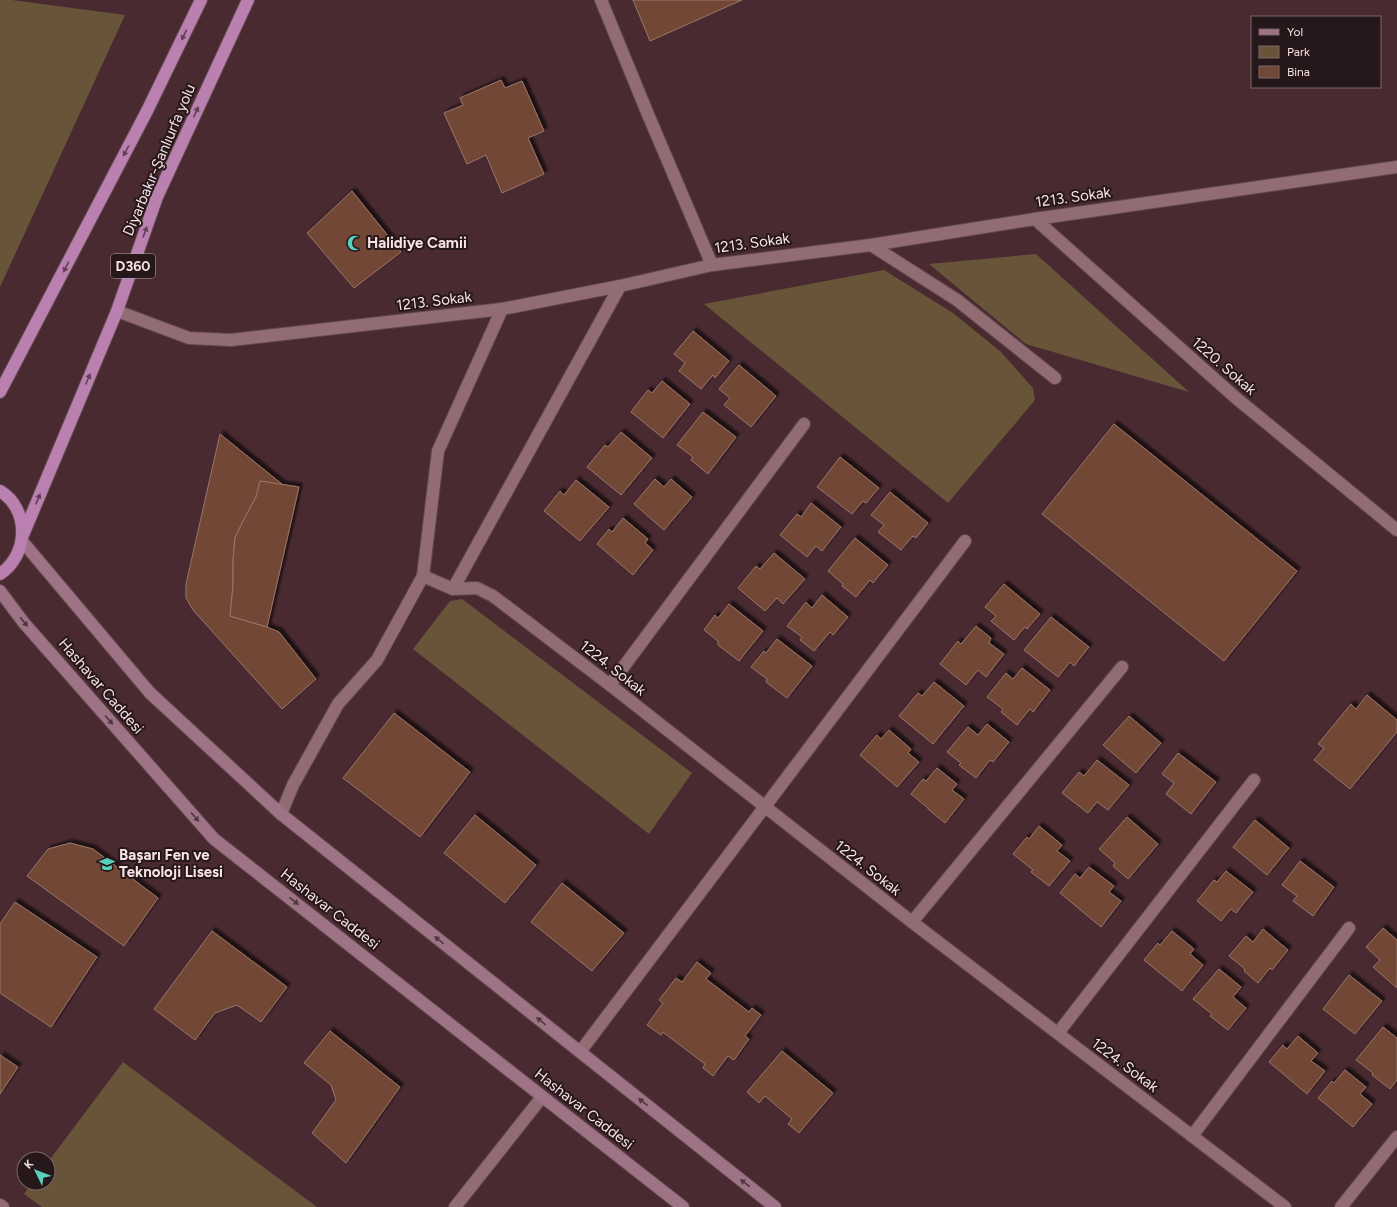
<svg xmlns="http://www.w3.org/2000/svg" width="1397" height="1207" font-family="Figtree,sans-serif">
  <defs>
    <filter id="shadow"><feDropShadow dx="3.5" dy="-3.5" stdDeviation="1" flood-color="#0009"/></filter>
  </defs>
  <rect width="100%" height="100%" fill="#492a30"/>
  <g fill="#685539">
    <path d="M 0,0 L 12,0 L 125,15 L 0,287 Z"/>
    <path d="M 1036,254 L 1189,392 L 1026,344 L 929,264 Z"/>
    <path d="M 884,270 L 953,313 L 1001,352 L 1033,388 L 1035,400 L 948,503 L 704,304 Z"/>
    <path d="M 462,599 L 692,773 L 649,834 L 413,649 L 450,601 Z"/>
    <path d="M 123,1062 L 317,1207 L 42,1207 L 24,1194 L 32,1183 L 48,1183 L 48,1162 Z"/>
  </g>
  <g fill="#734735" stroke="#987669" filter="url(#shadow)">
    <path d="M 633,0 L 742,0 L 650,41 Z"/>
    <path d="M 501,80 L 505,88 L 522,81 L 544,131 L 528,138 L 544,174 L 502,193 L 486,155 L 467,164 L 444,113 L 463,105 L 460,98 Z"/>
    <path d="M 352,191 L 401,252 L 354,288 L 307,233 Z"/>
    <path d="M 693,331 L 729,361 L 715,378 L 713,375 L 701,389 L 679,371 L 685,363 L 674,354 Z"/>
    <path d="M 739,365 L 776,396 L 751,427 L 724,405 L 730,398 L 719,389 Z"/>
    <path d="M 662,381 L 690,404 L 663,438 L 631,412 L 648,390 L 652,393 Z"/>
    <path d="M 703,412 L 736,437 L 708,474 L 691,460 L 693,457 L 677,445 Z"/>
    <path d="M 1114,424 L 1297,571 L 1224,661 L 1042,514 Z"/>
    <path d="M 621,432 L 652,458 L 621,495 L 587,467 L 605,445 L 608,447 Z"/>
    <path d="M 220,434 L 283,485 L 260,481 L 256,497 L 242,523 L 235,538 L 233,561 L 233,586 L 230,616 L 267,627 L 279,632 L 316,679 L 282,709 L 193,610 L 186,598 L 186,584 Z"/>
    <path d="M 840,457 L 879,488 L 866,503 L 863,501 L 852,514 L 817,487 Z"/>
    <path d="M 655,479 L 664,487 L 671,479 L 692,497 L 664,530 L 634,504 Z"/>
    <path d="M 576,480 L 609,507 L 580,541 L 544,511 L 560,491 L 564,495 Z"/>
    <path d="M 260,481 L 299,487 L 267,627 L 230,616 L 233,586 L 233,561 L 235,538 L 242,523 L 256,497 Z"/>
    <path d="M 890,492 L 928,523 L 916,538 L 913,536 L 901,550 L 878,532 L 884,525 L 871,515 Z"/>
    <path d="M 811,503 L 841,527 L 822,551 L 816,546 L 807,557 L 780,535 L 797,514 L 801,517 Z"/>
    <path d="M 623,518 L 648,539 L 645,543 L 653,550 L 633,575 L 597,544 L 609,529 L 612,532 Z"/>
    <path d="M 855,538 L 888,565 L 873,583 L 870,580 L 856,597 L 842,586 L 843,584 L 828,571 Z"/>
    <path d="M 774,553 L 805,579 L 783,604 L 777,598 L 765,611 L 738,588 L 756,566 L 760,569 Z"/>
    <path d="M 1004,584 L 1040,614 L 1027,629 L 1025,627 L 1014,640 L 991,621 L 996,616 L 985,607 Z"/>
    <path d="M 822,595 L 848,617 L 833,635 L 830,632 L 814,651 L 800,640 L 802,637 L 787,626 L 806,602 L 812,608 Z"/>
    <path d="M 729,604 L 763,631 L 739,661 L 718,645 L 718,641 L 704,630 L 715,615 L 718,618 Z"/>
    <path d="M 1051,617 L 1089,647 L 1074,666 L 1070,662 L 1058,677 L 1024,650 Z"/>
    <path d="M 976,626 L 991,638 L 989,643 L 1004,654 L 986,677 L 978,670 L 966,685 L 940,664 L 958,641 L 961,644 Z"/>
    <path d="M 777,639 L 812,666 L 787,698 L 766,682 L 767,679 L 751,667 L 764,651 L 766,653 Z"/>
    <path d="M 1022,668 L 1050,690 L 1033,712 L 1030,709 L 1017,725 L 1001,712 L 1003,709 L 987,697 L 1006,673 L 1013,679 Z"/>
    <path d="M 934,682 L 964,706 L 933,744 L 899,716 L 918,693 L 922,696 Z"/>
    <path d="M 1367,695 L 1397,720 L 1397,732 L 1350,789 L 1314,760 L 1324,748 L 1318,744 L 1351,704 L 1356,709 Z"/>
    <path d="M 394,713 L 470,772 L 420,837 L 343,778 Z"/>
    <path d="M 1129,716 L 1161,743 L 1136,773 L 1103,745 Z"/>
    <path d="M 987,724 L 1009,742 L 993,762 L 990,760 L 976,778 L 959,765 L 961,763 L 947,752 L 968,727 L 978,735 Z"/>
    <path d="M 889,730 L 911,749 L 908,753 L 919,762 L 897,787 L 860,755 L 877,735 L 881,739 Z"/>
    <path d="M 1178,753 L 1216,782 L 1191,814 L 1166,794 L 1174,783 L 1162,774 Z"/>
    <path d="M 1097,760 L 1129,785 L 1108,810 L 1097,802 L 1088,813 L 1062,793 L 1079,772 L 1084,776 Z"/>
    <path d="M 937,768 L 957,784 L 952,790 L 964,799 L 945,823 L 928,809 L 928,808 L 911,794 L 923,779 L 926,781 Z"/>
    <path d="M 475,815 L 536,865 L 505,903 L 444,853 Z"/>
    <path d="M 1127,817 L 1158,844 L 1128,879 L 1113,866 L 1115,863 L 1099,849 Z"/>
    <path d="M 1255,820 L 1289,848 L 1267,875 L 1233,847 Z"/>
    <path d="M 1039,826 L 1062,845 L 1057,851 L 1070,861 L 1049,886 L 1031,872 L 1033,870 L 1013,854 L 1027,837 L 1029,839 Z"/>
    <path d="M 70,843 L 93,849 L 158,898 L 124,946 L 27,876 L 48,849 Z"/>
    <path d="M 1300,861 L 1334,887 L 1313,916 L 1293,901 L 1297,896 L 1282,885 Z"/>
    <path d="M 1089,867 L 1114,886 L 1109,892 L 1121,901 L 1101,927 L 1060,893 L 1075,874 L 1080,878 Z"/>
    <path d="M 1226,871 L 1253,892 L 1236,913 L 1231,909 L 1221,921 L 1197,901 L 1214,880 L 1217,882 Z"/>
    <path d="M 562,883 L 624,933 L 592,971 L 531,922 Z"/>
    <path d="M 15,902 L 97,957 L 51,1027 L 0,993 L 0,924 Z"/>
    <path d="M 1383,928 L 1397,940 L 1397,988 L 1373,967 L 1380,960 L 1366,947 Z"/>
    <path d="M 1263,929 L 1288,950 L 1272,970 L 1270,968 L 1258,983 L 1244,971 L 1245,969 L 1229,956 L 1246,936 L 1253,942 Z"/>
    <path d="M 212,931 L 287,987 L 261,1022 L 237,1005 L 215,1013 L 195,1040 L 154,1009 Z"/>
    <path d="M 1172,931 L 1194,949 L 1190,954 L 1203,965 L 1182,991 L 1144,960 L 1158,943 L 1160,945 Z"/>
    <path d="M 697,962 L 711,973 L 706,979 L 749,1012 L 752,1008 L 761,1015 L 745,1036 L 749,1039 L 734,1060 L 728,1056 L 713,1076 L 703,1068 L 705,1064 L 663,1032 L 661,1035 L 647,1025 L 663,1003 L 659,1000 L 676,978 L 682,982 Z"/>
    <path d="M 1219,969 L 1241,987 L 1233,997 L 1246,1008 L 1228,1030 L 1210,1016 L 1212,1014 L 1193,999 Z"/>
    <path d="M 1349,975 L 1382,1001 L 1355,1034 L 1323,1009 Z"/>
    <path d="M 1383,1027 L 1397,1038 L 1397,1080 L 1390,1089 L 1372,1075 L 1373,1073 L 1356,1060 Z"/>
    <path d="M 330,1031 L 400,1087 L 346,1163 L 312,1133 L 336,1100 L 331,1085 L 304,1063 Z"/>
    <path d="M 1298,1036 L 1318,1053 L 1311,1061 L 1325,1071 L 1307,1094 L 1269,1062 L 1283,1045 L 1287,1049 Z"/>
    <path d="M 782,1051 L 833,1093 L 799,1133 L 788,1124 L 792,1119 L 765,1096 L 759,1103 L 747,1092 Z"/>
    <path d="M 0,1055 L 18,1067 L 0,1094 Z"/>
    <path d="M 1345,1070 L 1366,1087 L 1360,1094 L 1372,1104 L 1353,1127 L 1318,1098 L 1332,1081 L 1334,1083 Z"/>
  </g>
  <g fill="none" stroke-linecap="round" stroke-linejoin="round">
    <defs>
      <path id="lane" d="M 601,0 L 647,112 L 712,265"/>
      <g id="street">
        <path d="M 1035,219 L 1236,398 L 1397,530"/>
        <path d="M 871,245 L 957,300 L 1055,378"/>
        <path d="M 117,311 L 189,338 L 231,340 L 502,309 L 620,286 L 712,265 L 871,245 L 1035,219 L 1397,167"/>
        <path d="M 423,576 L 453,589 L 477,588 L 493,596 L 610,685 L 912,922 L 1285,1207"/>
        <path d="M 453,589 L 620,286"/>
        <path d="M 610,685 L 804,424"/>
        <path d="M 281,814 L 293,785 L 338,704 L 377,660 L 423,576 L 438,451 L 502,309"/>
        <path d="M 912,922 L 1122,667"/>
        <path d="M 1058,1033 L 1254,780"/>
        <path d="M 580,1052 L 965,541"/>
        <path d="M 1192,1136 L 1349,928"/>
        <path d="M 0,1205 L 3,1207"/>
        <path d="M 455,1207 L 542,1097"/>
        <path d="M 1341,1207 L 1397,1137"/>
      </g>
      <g id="secondary">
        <path d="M 22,541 L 150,693 L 281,814 L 775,1207"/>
        <path d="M 0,591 L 24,623 L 214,839 L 683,1207"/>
      </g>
      <g id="highway">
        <path d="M 0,392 L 147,111 L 201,0"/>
        <path d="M 0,491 C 30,509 29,555 0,574"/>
        <path d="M 23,535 L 117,311 L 157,197 L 248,0"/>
      </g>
    </defs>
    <use href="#lane" stroke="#62484d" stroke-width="14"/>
    <use href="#street" stroke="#62484d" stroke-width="14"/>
    <use href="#secondary" stroke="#62484d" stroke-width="14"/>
    <use href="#highway" stroke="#62484d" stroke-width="14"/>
    <use href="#lane" stroke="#916d73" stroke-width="12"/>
    <use href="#street" stroke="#916d73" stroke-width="12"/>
    <use href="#secondary" stroke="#9d7385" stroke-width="12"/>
    <use href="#highway" stroke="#ba80b0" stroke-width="12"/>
  </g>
  <defs><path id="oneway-solid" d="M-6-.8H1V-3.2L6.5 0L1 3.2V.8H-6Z"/></defs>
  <g fill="#614156">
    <use href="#oneway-solid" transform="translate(184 35) rotate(116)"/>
    <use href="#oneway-solid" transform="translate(196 112) rotate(-66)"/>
    <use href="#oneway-solid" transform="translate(126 151) rotate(118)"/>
    <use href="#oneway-solid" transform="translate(145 232) rotate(-70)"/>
    <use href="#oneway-solid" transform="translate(66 267) rotate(118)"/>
    <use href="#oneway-solid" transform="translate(88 379) rotate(-67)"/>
    <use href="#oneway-solid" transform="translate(38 499) rotate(-67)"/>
  </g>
  <g fill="#50373f">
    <use href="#oneway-solid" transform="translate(24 622) rotate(52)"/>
    <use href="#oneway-solid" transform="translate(109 720) rotate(49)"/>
    <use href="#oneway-solid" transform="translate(195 817) rotate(49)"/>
    <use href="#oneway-solid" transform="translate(294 901) rotate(38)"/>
    <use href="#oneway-solid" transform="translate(439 940) rotate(-141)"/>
    <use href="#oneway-solid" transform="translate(541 1021) rotate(-141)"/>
    <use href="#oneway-solid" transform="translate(643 1102) rotate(-142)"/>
    <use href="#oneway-solid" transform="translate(745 1183) rotate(-142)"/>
  </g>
  <defs>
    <symbol id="mosque-bare" viewBox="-9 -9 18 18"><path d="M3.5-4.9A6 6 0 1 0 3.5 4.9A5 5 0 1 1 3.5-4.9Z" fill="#5bcebc" stroke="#26171a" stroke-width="2.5" paint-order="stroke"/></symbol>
    <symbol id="school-bare" viewBox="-9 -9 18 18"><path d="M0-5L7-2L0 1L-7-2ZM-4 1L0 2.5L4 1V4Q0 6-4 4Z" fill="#5bcebc" stroke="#26171a" stroke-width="2.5" paint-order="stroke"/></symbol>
  </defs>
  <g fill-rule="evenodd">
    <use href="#mosque-bare" x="344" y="232" width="22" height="22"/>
    <use href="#school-bare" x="96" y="853" width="22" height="22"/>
  </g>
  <g text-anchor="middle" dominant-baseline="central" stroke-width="4" stroke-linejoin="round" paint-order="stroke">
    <rect fill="#26171a" stroke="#b8a5a8" stroke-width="1" x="111" y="254" width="44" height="24" rx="3"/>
    <g font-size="14" font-weight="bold" fill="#f7e2e5">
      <text x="133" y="266">D360</text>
    </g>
    <g font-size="15" fill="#f7e2e5" stroke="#26171a">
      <text transform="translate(159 160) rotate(-67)">Diyarbakır-Şanlıurfa yolu</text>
      <text transform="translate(1073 197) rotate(-8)">1213. Sokak</text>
      <text transform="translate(752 243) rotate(-8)">1213. Sokak</text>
      <text transform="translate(434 301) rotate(-7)">1213. Sokak</text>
      <text transform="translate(1224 366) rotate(41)">1220. Sokak</text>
      <text transform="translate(613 668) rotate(38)">1224. Sokak</text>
      <text transform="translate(101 686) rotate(49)">Hashavar Caddesi</text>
      <text transform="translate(868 868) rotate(38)">1224. Sokak</text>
      <text transform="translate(330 909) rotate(38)">Hashavar Caddesi</text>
      <text transform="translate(1125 1065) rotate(37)">1224. Sokak</text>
      <text transform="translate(584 1109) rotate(38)">Hashavar Caddesi</text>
    </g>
    <g font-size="15" font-weight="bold" fill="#f7e2e5" stroke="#26171a" text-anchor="start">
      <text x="367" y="243">Halidiye Camii</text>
      <text x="119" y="855">Başarı Fen ve<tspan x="119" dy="17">Teknoloji Lisesi</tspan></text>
    </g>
  </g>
  <rect x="1251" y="16" width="130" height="72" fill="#26171a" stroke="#7a686b"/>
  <rect x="1259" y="29" width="20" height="6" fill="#9d7385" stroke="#7a686b"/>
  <text x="1287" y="36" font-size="12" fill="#f7e2e5">Yol</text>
  <rect x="1259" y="46" width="20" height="12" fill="#685539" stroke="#7a686b"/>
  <text x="1287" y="56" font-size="12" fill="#f7e2e5">Park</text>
  <rect x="1259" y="66" width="20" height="12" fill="#734735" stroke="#7a686b"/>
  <text x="1287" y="76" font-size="12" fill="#f7e2e5">Bina</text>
  <g transform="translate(36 1171) rotate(313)"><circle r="19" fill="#26171a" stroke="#7a686b"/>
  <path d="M0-3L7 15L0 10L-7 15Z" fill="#5bcebc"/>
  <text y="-6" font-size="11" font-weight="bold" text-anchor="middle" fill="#f7e2e5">K</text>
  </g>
</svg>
